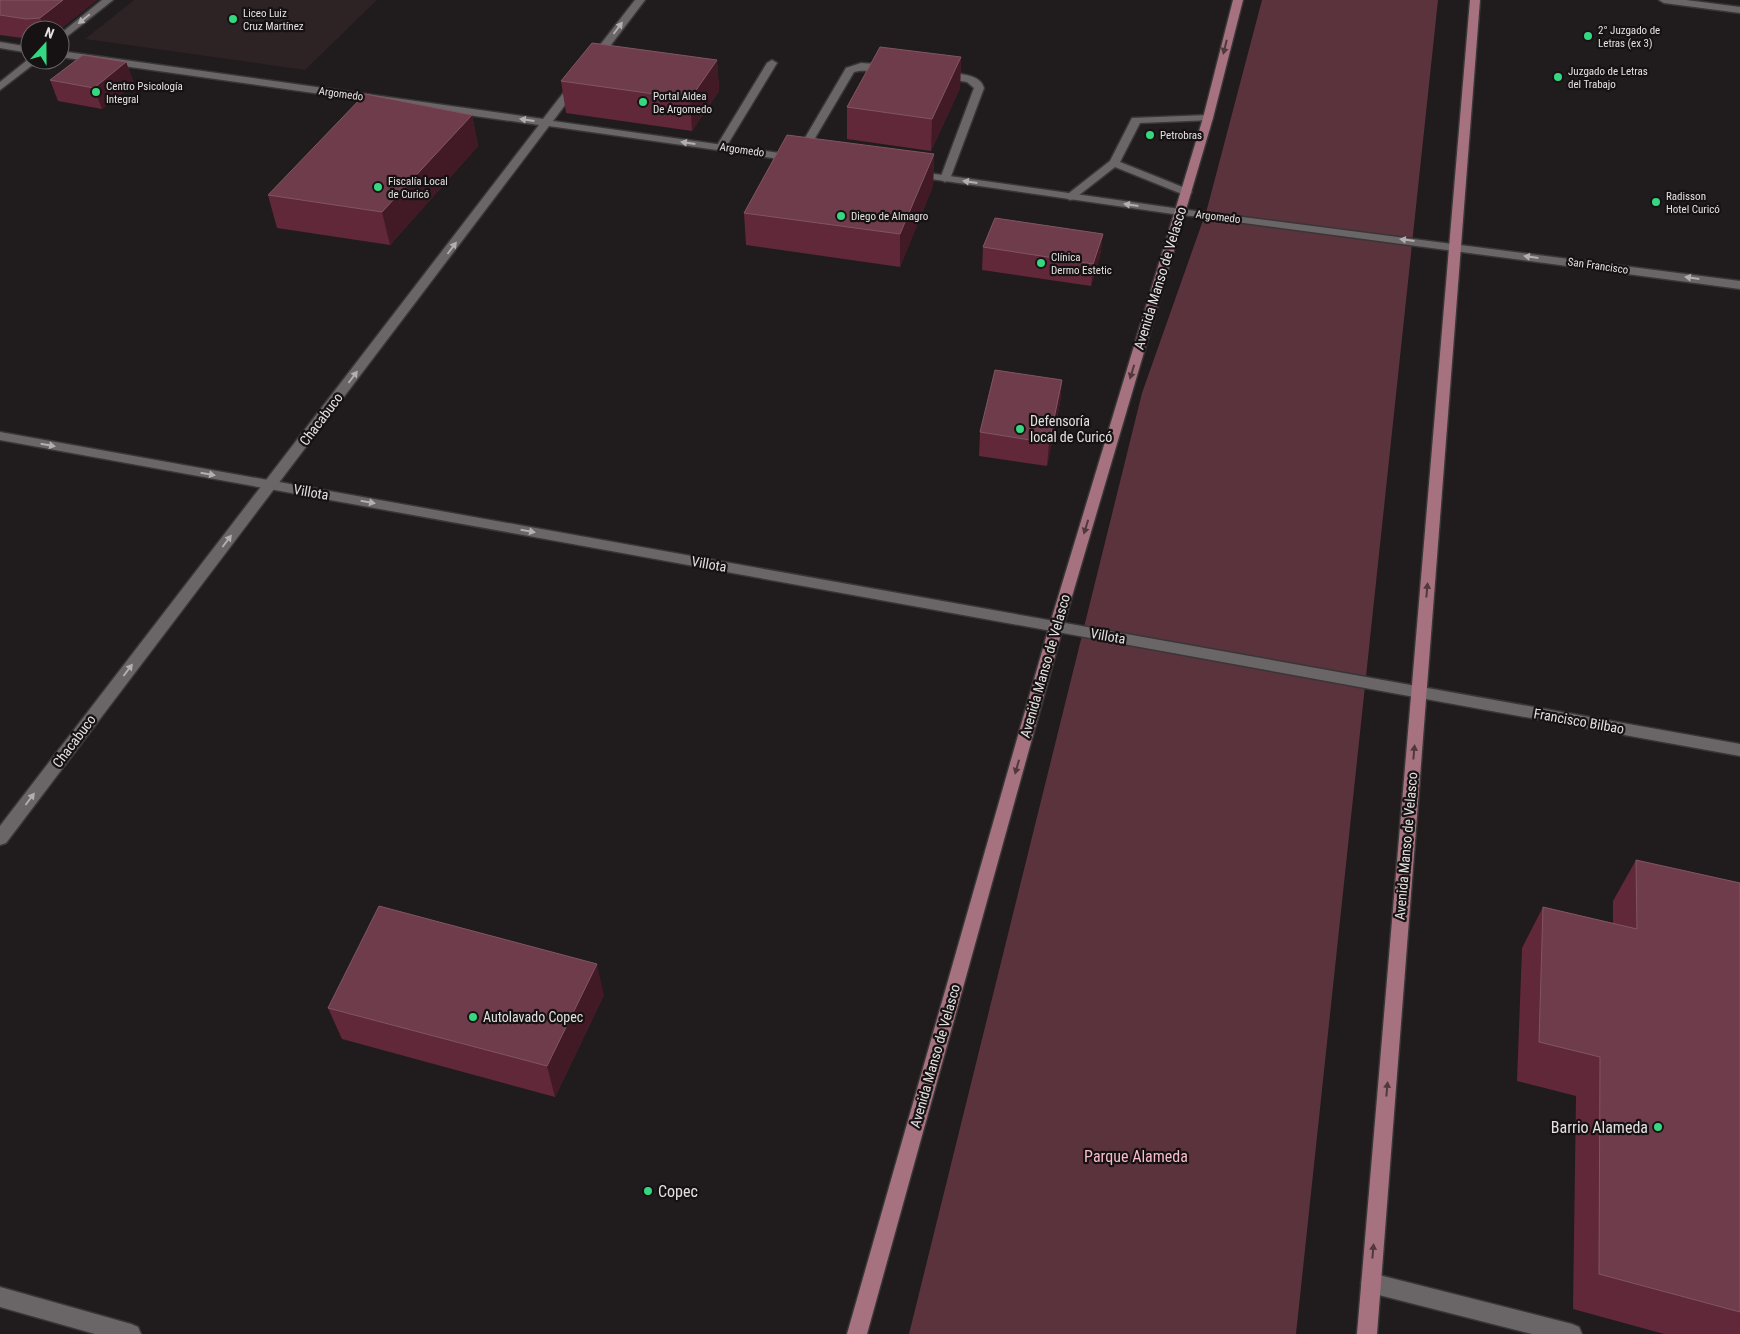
<svg xmlns="http://www.w3.org/2000/svg" width="1740" height="1334" font-family="'Roboto Condensed',sans-serif">
  <rect width="100%" height="100%" fill="#201b1c"/>
  <path fill="#2d2224" d="M 134,0 L 377,0 L 305,70 L 85,39 Z"/>
  <path fill="#5b333d" d="M 1262,0 L 1438,0 L 1296,1334 L 909,1334 L 1142,393 L 1207,209 Z"/>
  <g fill="none" stroke-linecap="round" stroke-linejoin="round">
    <defs>
      <g id="service">
        <path d="M 772,60 L 777,63 L 726,147 L 725,149 L 717,149 L 716,147 L 767,63 Z"/>
        <path d="M 861,63 L 890,65 L 895,68 C 887,75 866,68 854,72 L 805,155 L 804,157 L 796,157 L 795,155 L 846,68 Z"/>
        <path d="M 940,72 C 953,74 980,72 984,88 L 950,179 L 945,182 L 940,179 L 974,88 L 967,82 L 936,77 L 935,75 Z"/>
        <path d="M 1208,115 L 1213,118 L 1212,120 L 1140,123 L 1120,162 L 1190,190 L 1192,192 L 1190,194 L 1182,194 L 1115,167 L 1074,199 L 1070,200 L 1064,197 L 1110,161 L 1132,118 Z"/>
        <path d="M 1371,1273 L 1572,1324 L 1579,1327 L 1582,1334 L 1532,1334 L 1371,1293 L 1364,1290 L 1361,1283 L 1364,1276 Z"/>
      </g>
      <g id="minor">
        <path d="M 102,0 L 113,0 L 60,42 L 60,34 Z"/>
        <path d="M 30,58 L 30,60 L 39,60 L 0,90 L 0,82 Z"/>
        <path d="M 0,432 L 1740,744 L 1740,756 L 0,440 Z"/>
      </g>
      <g id="tertiary">
        <path d="M 635,0 L 645,0 L 598,62 L 590,62 L 590,58 Z"/>
        <path d="M 0,42 L 30,47 L 30,53 L 0,48 Z"/>
        <path d="M 60,51 L 543,119 L 571,83 L 575,82 L 580,85 L 553,121 L 794,155 L 799,158 L 794,161 L 549,126 L 6,843 L 0,845 L 0,826 L 539,125 L 60,57 Z"/>
        <path d="M 914,171 L 1180,209 L 1186,212 L 1180,215 L 910,176 L 909,174 L 910,172 Z"/>
      </g>
      <g id="secondary">
        <path d="M 1659,0 L 1686,0 L 1740,7 L 1740,13 L 1664,3 Z"/>
        <path d="M 1180,209 L 1740,281 L 1740,289 L 1176,214 L 1174,212 Z"/>
        <path d="M 0,1287 L 131,1324 L 138,1327 L 141,1334 L 95,1334 L 0,1307 Z"/>
      </g>
      <g id="primary">
        <path d="M 1233,0 L 1243,0 L 1213,118 L 1063,627 L 867,1334 L 847,1334 L 1049,627 L 1203,118 Z"/>
        <path d="M 1470,0 L 1480,0 L 1377,1334 L 1357,1334 Z"/>
      </g>
    </defs>
    <use href="#service" stroke="#393637" stroke-width="3"/>
    <use href="#minor" stroke="#393637" stroke-width="3"/>
    <use href="#tertiary" stroke="#393637" stroke-width="3"/>
    <use href="#secondary" stroke="#393637" stroke-width="3"/>
    <use href="#primary" stroke="#393637" stroke-width="3"/>
    <use href="#service" fill="#6a6566" fill-rule="evenodd"/>
    <use href="#minor" fill="#6a6566" fill-rule="evenodd"/>
    <use href="#tertiary" fill="#6a6566" fill-rule="evenodd"/>
    <use href="#secondary" fill="#6a6566" fill-rule="evenodd"/>
    <use href="#primary" fill="#a6727f" fill-rule="evenodd"/>
  </g>
  <g fill="#61283a">
    <path d="M 0,0 L 97,0 L 59,30 L 30,30 L 30,39 L 0,35 Z"/>
    <path d="M 961,57 L 960,88 L 931,151 L 847,139 L 847,107 Z"/>
    <path d="M 717,60 L 719,91 L 692,131 L 566,113 L 561,81 Z"/>
    <path d="M 126,62 L 134,84 L 102,109 L 58,101 L 50,80 Z"/>
    <path d="M 472,115 L 478,146 L 390,245 L 277,228 L 268,195 Z"/>
    <path d="M 934,154 L 933,186 L 900,267 L 746,245 L 744,213 Z"/>
    <path d="M 1103,234 L 1100,256 L 1091,286 L 982,270 L 983,247 Z"/>
    <path d="M 1062,380 L 1060,403 L 1047,466 L 979,456 L 980,432 Z"/>
    <path d="M 1636,860 L 1740,883 L 1740,1334 L 1664,1334 L 1573,1309 L 1576,1096 L 1517,1081 L 1522,948 L 1543,907 L 1613,923 L 1613,901 Z"/>
    <path d="M 604,995 L 555,1097 L 342,1039 L 328,1008 Z"/>
  </g>
  <g fill="#411a26">
    <path d="M 63,0 L 97,0 L 59,30 L 45,30 L 40,18 Z"/>
    <path d="M 961,57 L 960,88 L 931,151 L 932,119 Z"/>
    <path d="M 717,60 L 719,91 L 692,131 L 690,99 Z"/>
    <path d="M 126,62 L 134,84 L 102,109 L 94,88 Z"/>
    <path d="M 472,115 L 478,146 L 390,245 L 382,212 Z"/>
    <path d="M 934,154 L 933,186 L 900,267 L 900,234 Z"/>
    <path d="M 1103,234 L 1100,256 L 1091,286 L 1093,264 Z"/>
    <path d="M 1062,380 L 1060,403 L 1047,466 L 1049,443 Z"/>
    <path d="M 597,964 L 604,995 L 555,1097 L 547,1066 Z"/>
  </g>
  <g fill="#6f3c4c" stroke="#815563">
    <path d="M 0,0 L 63,0 L 40,18 L 26,19 L 0,15 Z"/>
    <path d="M 592,43 L 717,60 L 690,99 L 561,81 Z"/>
    <path d="M 880,47 L 961,57 L 932,119 L 847,107 Z"/>
    <path d="M 83,55 L 126,62 L 94,88 L 50,80 Z"/>
    <path d="M 365,94 L 472,115 L 382,212 L 268,195 Z"/>
    <path d="M 787,135 L 934,154 L 900,234 L 744,213 Z"/>
    <path d="M 995,218 L 1103,234 L 1093,264 L 983,247 Z"/>
    <path d="M 995,370 L 1062,380 L 1049,443 L 980,432 Z"/>
    <path d="M 1636,860 L 1740,883 L 1740,1312 L 1599,1274 L 1600,1057 L 1539,1042 L 1543,907 L 1637,929 Z"/>
    <path d="M 379,906 L 597,964 L 547,1066 L 328,1008 Z"/>
  </g>
  <defs><path id="oneway-solid" d="M-6-.8H1V-3.2L6.5 0L1 3.2V.8H-6Z" transform="scale(1.25)"/></defs>
  <g fill="#b3afb0">
    <use href="#oneway-solid" transform="translate(84 19) rotate(141)"/>
    <use href="#oneway-solid" transform="translate(618 28) rotate(-53)"/>
    <use href="#oneway-solid" transform="translate(527 120) rotate(-172)"/>
    <use href="#oneway-solid" transform="translate(688 143) rotate(-172)"/>
    <use href="#oneway-solid" transform="translate(970 182) rotate(-172)"/>
    <use href="#oneway-solid" transform="translate(1131 205) rotate(-172)"/>
    <use href="#oneway-solid" transform="translate(1407 240) rotate(-173)"/>
    <use href="#oneway-solid" transform="translate(452 248) rotate(-53)"/>
    <use href="#oneway-solid" transform="translate(1531 257) rotate(-172)"/>
    <use href="#oneway-solid" transform="translate(1692 278) rotate(-172)"/>
    <use href="#oneway-solid" transform="translate(353 377) rotate(-53)"/>
    <use href="#oneway-solid" transform="translate(48 445) rotate(10)"/>
    <use href="#oneway-solid" transform="translate(208 474) rotate(10)"/>
    <use href="#oneway-solid" transform="translate(368 502) rotate(10)"/>
    <use href="#oneway-solid" transform="translate(528 531) rotate(10)"/>
    <use href="#oneway-solid" transform="translate(227 541) rotate(-53)"/>
    <use href="#oneway-solid" transform="translate(128 670) rotate(-53)"/>
    <use href="#oneway-solid" transform="translate(30 799) rotate(-53)"/>
  </g>
  <g fill="#50383e">
    <use href="#oneway-solid" transform="translate(1225 47) rotate(104)"/>
    <use href="#oneway-solid" transform="translate(1132 372) rotate(107)"/>
    <use href="#oneway-solid" transform="translate(1086 527) rotate(107)"/>
    <use href="#oneway-solid" transform="translate(1427 590) rotate(-85)"/>
    <use href="#oneway-solid" transform="translate(1414 752) rotate(-85)"/>
    <use href="#oneway-solid" transform="translate(1017 767) rotate(106)"/>
    <use href="#oneway-solid" transform="translate(1387 1089) rotate(-85)"/>
    <use href="#oneway-solid" transform="translate(1373 1251) rotate(-85)"/>
  </g>
  <g fill="#35d881" stroke="#161213" stroke-width="2">
    <circle cx="233" cy="19" r="5"/>
    <circle cx="1588" cy="36" r="5"/>
    <circle cx="1558" cy="77" r="5"/>
    <circle cx="96" cy="92" r="5"/>
    <circle cx="643" cy="102" r="5"/>
    <circle cx="1150" cy="135" r="5"/>
    <circle cx="378" cy="187" r="5"/>
    <circle cx="1656" cy="202" r="5"/>
    <circle cx="841" cy="216" r="5"/>
    <circle cx="1041" cy="263" r="5"/>
    <circle cx="1020" cy="429" r="5"/>
    <circle cx="473" cy="1017" r="5"/>
    <circle cx="1658" cy="1127" r="5"/>
    <circle cx="648" cy="1191" r="5"/>
  </g>
  <g text-anchor="middle" dominant-baseline="central" stroke-width="4.5" stroke-linejoin="round" paint-order="stroke">
    <g font-size="11" fill="#e4e0e1" stroke="#161213" text-anchor="start">
      <text x="243" y="13">Liceo Luiz<tspan x="243" dy="13">Cruz Martínez</tspan></text>
      <text x="1598" y="30">2° Juzgado de<tspan x="1598" dy="13">Letras (ex 3)</tspan></text>
      <text x="1568" y="71">Juzgado de Letras<tspan x="1568" dy="13">del Trabajo</tspan></text>
      <text x="106" y="86">Centro Psicología<tspan x="106" dy="13">Integral</tspan></text>
      <text x="653" y="96">Portal Aldea<tspan x="653" dy="13">De Argomedo</tspan></text>
      <text x="1160" y="135">Petrobras</text>
      <text x="388" y="181">Fiscalía Local<tspan x="388" dy="13">de Curicó</tspan></text>
      <text x="1666" y="196">Radisson<tspan x="1666" dy="13">Hotel Curicó</tspan></text>
      <text x="851" y="216">Diego de Almagro</text>
      <text x="1051" y="257">Clínica<tspan x="1051" dy="13">Dermo Estetic</tspan></text>
    </g>
    <g font-size="11" fill="#e4e0e1" stroke="#161213">
      <text transform="translate(341 94) rotate(8)">Argomedo</text>
      <text transform="translate(742 150) rotate(8)">Argomedo</text>
      <text transform="translate(1218 217) rotate(7)">Argomedo</text>
      <text transform="translate(1598 266) rotate(8)">San Francisco</text>
    </g>
    <g font-size="14" fill="#e4e0e1" stroke="#161213">
      <text transform="translate(1160 278) rotate(-73)">Avenida Manso de Velasco</text>
      <text transform="translate(321 419) rotate(-53)">Chacabuco</text>
      <text transform="translate(311 492) rotate(10)">Villota</text>
      <text transform="translate(709 564) rotate(10)">Villota</text>
      <text transform="translate(1108 636) rotate(10)">Villota</text>
      <text transform="translate(1045 666) rotate(-74)">Avenida Manso de Velasco</text>
      <text transform="translate(1579 721) rotate(10)">Francisco Bilbao</text>
      <text transform="translate(74 741) rotate(-53)">Chacabuco</text>
      <text transform="translate(1406 846) rotate(-85)">Avenida Manso de Velasco</text>
      <text transform="translate(935 1056) rotate(-74)">Avenida Manso de Velasco</text>
    </g>
    <g font-size="14" fill="#e4e0e1" stroke="#161213" text-anchor="start">
      <text x="1030" y="421">Defensoría<tspan x="1030" dy="16">local de Curicó</tspan></text>
      <text x="483" y="1017">Autolavado Copec</text>
    </g>
    <g font-size="16" fill="#e4e0e1" stroke="#161213" text-anchor="end">
      <text x="1648" y="1127">Barrio Alameda</text>
      <text x="658" y="1191" text-anchor="start">Copec</text>
    </g>
    <g font-size="16" fill="#f9bbc9" stroke="#161213">
      <text x="1136" y="1156">Parque Alameda</text>
    </g>
  </g>
  <g transform="translate(45 45) rotate(21)"><circle r="24" fill="#161213" stroke="#686465"/>
  <path d="M0-4L9 19L0 12L-9 19Z" fill="#35d881"/>
  <text y="-8" font-size="14" font-weight="bold" text-anchor="middle" fill="#e4e0e1">N</text>
  </g>
</svg>
